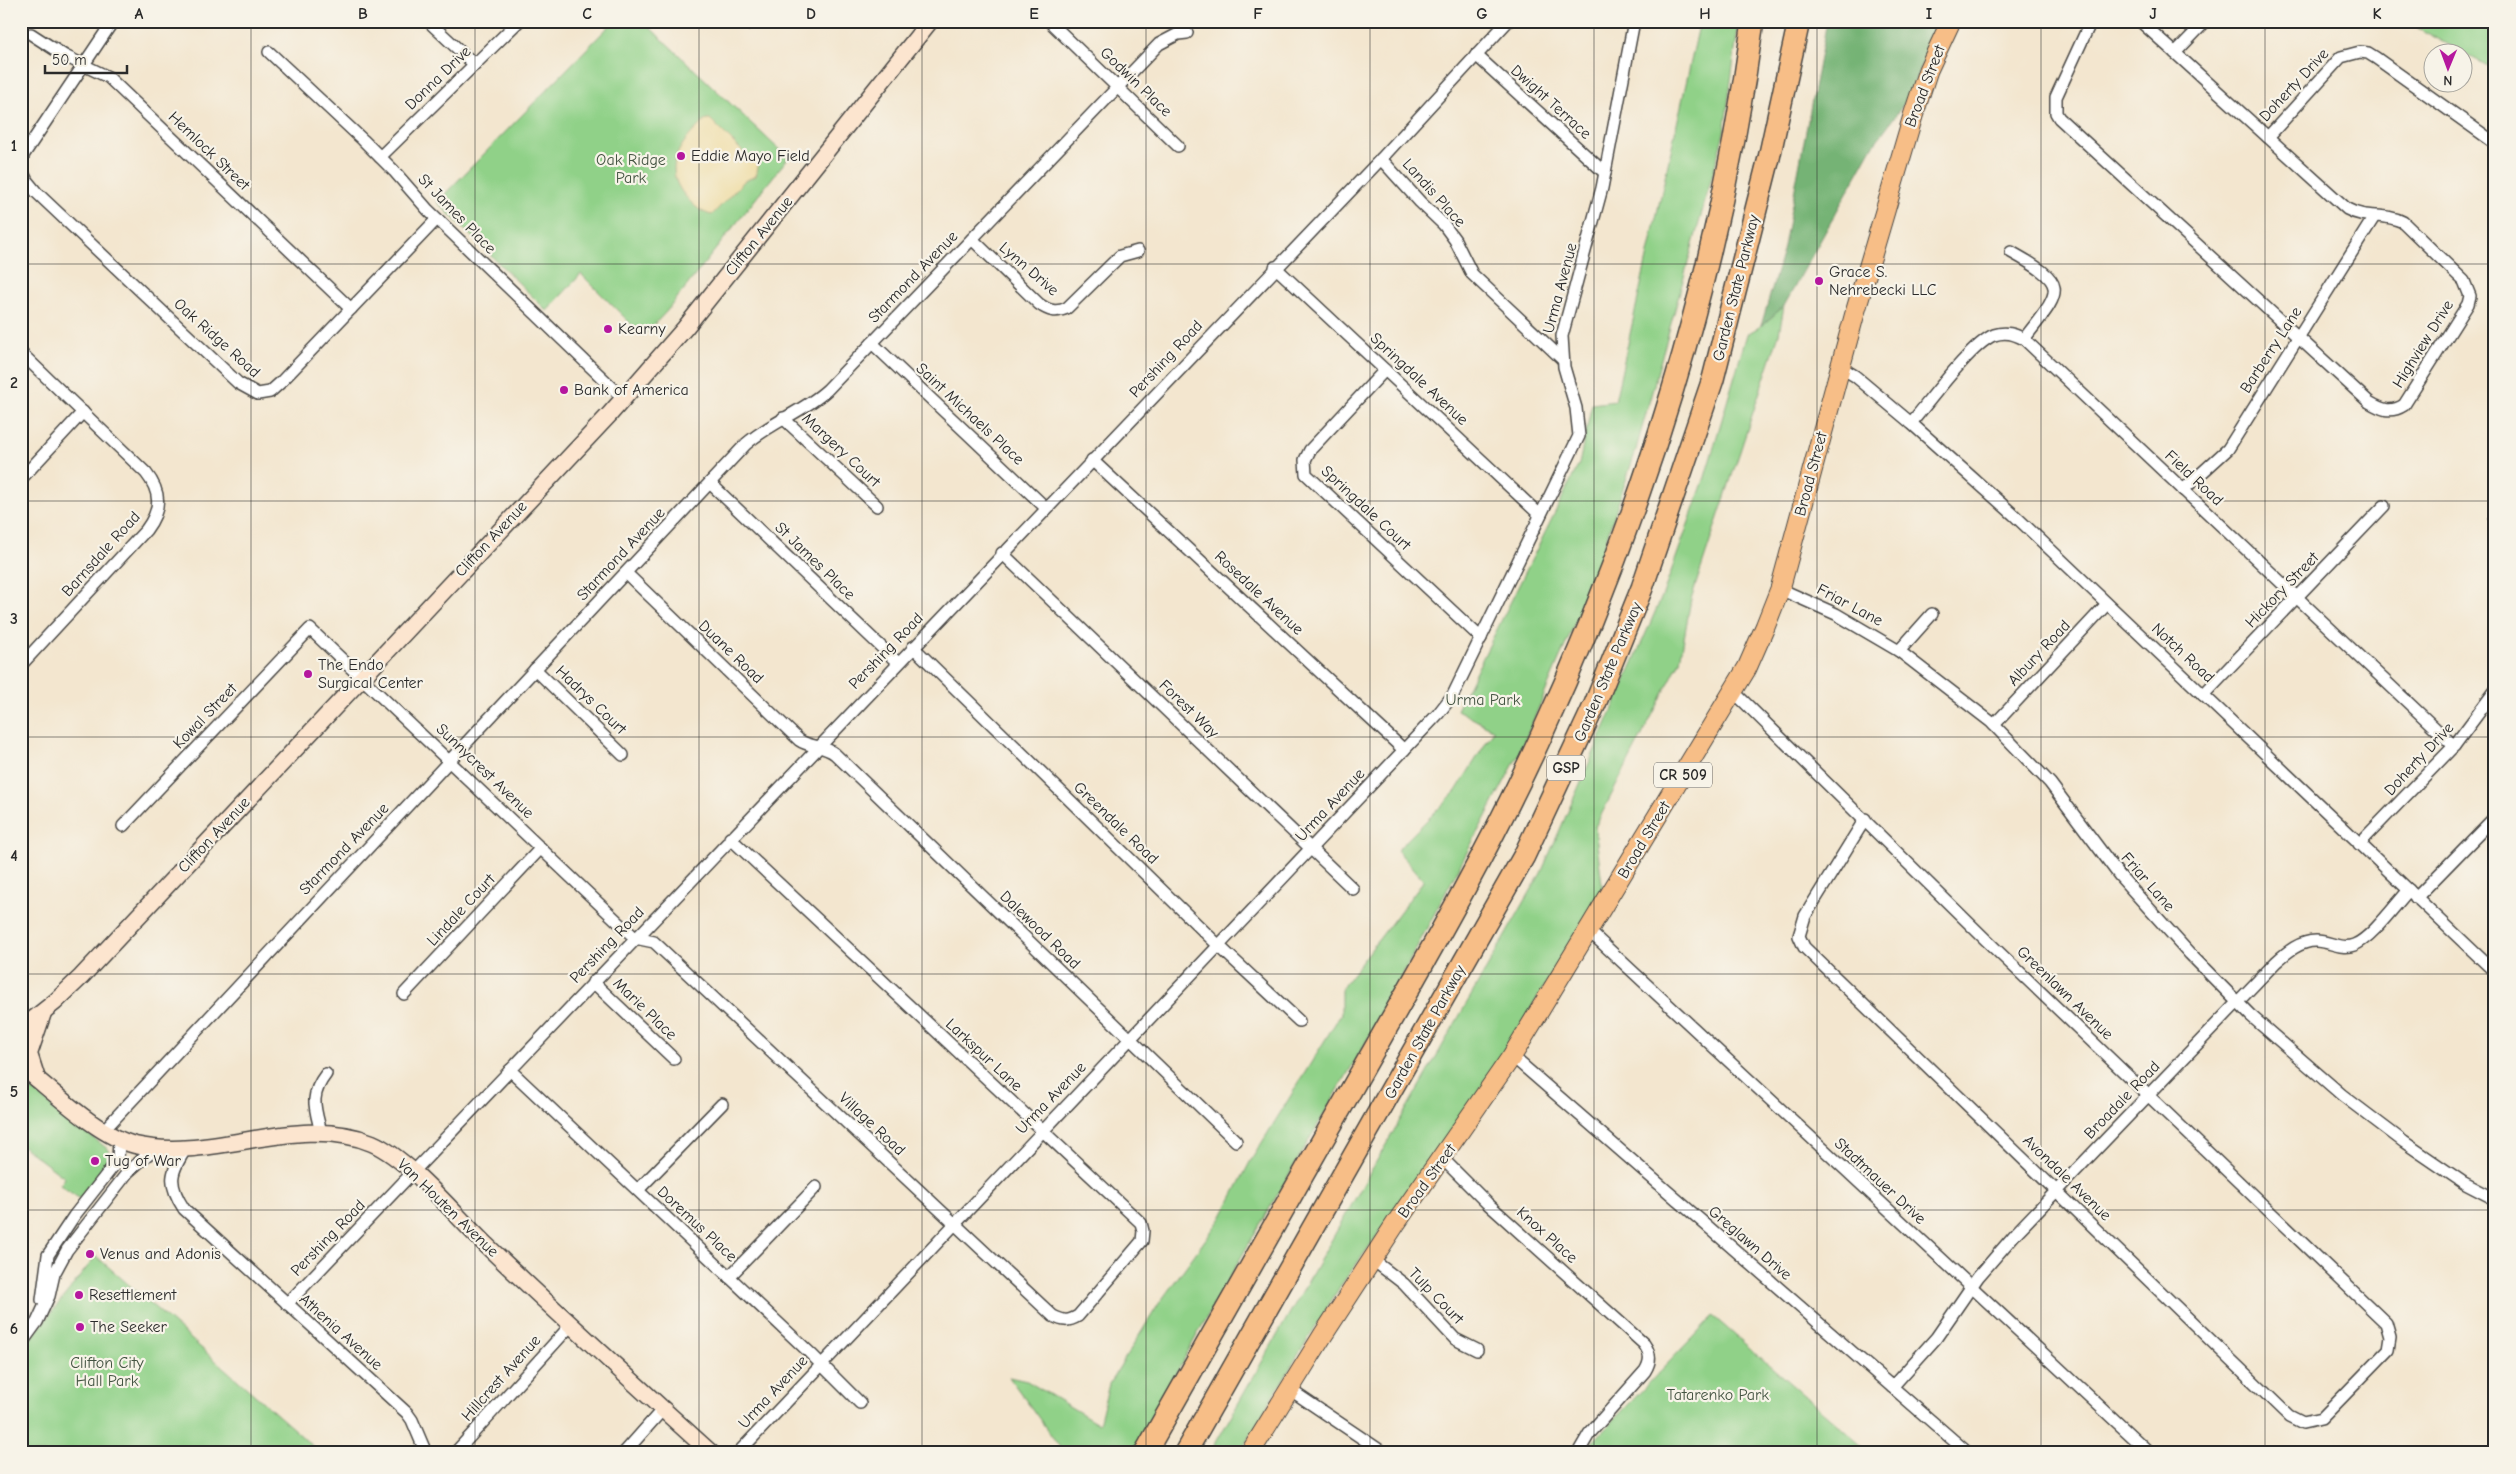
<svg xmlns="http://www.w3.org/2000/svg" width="2516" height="1474" font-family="'Comic Neue',sans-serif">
  <rect width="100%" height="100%" fill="#f7f3e8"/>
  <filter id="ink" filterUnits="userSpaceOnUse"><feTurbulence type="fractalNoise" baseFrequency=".02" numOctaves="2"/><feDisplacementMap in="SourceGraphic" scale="10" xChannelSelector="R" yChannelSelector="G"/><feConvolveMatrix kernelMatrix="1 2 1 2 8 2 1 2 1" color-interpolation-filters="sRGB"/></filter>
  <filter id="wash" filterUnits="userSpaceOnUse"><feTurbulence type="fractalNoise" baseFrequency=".0096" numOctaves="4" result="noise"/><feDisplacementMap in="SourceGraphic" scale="20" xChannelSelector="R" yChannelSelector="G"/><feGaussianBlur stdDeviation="1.12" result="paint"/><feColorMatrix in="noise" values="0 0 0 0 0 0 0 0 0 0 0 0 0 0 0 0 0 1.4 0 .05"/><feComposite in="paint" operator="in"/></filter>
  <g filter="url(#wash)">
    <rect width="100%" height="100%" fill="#f3e6cf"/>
    <g fill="#90d188" stroke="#5e7e5a">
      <path d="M 614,21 L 643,21 L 788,158 L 666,312 L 643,336 L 581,274 L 547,311 L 437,202 Z"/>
      <path d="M 1700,21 L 1739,21 L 1724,133 L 1635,453 L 1591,585 L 1519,754 L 1374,1028 L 1214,1304 L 1133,1453 L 1064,1453 L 1009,1377 L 1027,1381 L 1099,1424 L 1109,1384 L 1160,1302 L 1221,1218 L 1250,1162 L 1341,1014 L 1341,989 L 1424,880 L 1397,850 L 1456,791 L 1494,730 L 1457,710 L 1579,464 L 1592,404 L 1615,401 Z"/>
      <path d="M 2405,21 L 2495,21 L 2495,70 Z"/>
      <path d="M 1784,306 L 1779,334 L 1691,599 L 1680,661 L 1595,827 L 1603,892 L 1460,1123 L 1341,1285 L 1264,1411 L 1241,1453 L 1210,1453 L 1541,873 L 1663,594 L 1705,477 L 1747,334 L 1761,326 Z"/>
      <path d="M 21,1081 L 109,1150 L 112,1158 L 80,1199 L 60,1185 L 65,1178 L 21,1145 Z"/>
      <path d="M 96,1256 L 296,1431 L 320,1453 L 21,1453 L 21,1351 Z"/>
      <path d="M 1713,1316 L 1870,1453 L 1587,1453 L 1587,1448 Z"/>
    </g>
    <path fill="#74b374" stroke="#506f50" d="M 1827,21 L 1875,21 L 1881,30 L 1890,21 L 1941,21 L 1906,101 L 1873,146 L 1784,306 L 1761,326 L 1783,251 Z"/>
    <path fill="#eeda9e" stroke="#8c8264" d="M 707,119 L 710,119 L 747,156 L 756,157 L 759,163 L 756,176 L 744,181 L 712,215 C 702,213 694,206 687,198 C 659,167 682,140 707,119 Z"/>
  </g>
  <g filter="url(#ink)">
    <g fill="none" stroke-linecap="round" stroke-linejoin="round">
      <defs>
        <g id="minor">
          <path d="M 428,21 L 475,65"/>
          <path d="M 742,21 L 746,24"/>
          <path d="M 1049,21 L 1178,146"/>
          <path d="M 2091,21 L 2056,97 L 2056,113 L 2059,118 L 2369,402 C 2381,409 2390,414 2404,405 L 2468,304 L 2470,296 L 2464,281 L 2403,222 C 2384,212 2367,220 2347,209 L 2140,21"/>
          <path d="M 31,34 L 65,56 L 108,77 L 351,309"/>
          <path d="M 269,52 L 363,140 L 394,171 L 428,210 L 623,398"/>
          <path d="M 2175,53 L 2206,21"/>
          <path d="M 1476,55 L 1605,173"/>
          <path d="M 2268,137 L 2341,57 L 2360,52 L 2368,53 L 2376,58 L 2495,143"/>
          <path d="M 380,157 L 519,21"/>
          <path d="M 1381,159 L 1420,202 L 1444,225 L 1455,240 L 1472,274 L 1562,359"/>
          <path d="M 21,162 L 24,154 L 113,21"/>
          <path d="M 21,169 L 27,181 L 36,192 L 238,383 L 258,394 L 270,392 L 280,383 L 437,219"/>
          <path d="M 972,239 L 1039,304 C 1049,311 1056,313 1067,308 L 1120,256 L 1138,251"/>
          <path d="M 2011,252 C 2071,285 2062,290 2024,339"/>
          <path d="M 1275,267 L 1540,515"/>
          <path d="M 872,343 L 1046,508"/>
          <path d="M 21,353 L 146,473 C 162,493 161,510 146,530 L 21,665"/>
          <path d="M 1840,367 L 1855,376 L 1911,423 L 2014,515 L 2495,972"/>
          <path d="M 1385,370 L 1310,450 L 1305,460 L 1306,474 L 1481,638"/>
          <path d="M 783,418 L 877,506"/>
          <path d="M 1911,423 C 1929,402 1971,344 1994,335 C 2006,331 2014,334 2024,339 L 2454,746"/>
          <path d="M 1092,460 L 1404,750"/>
          <path d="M 21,479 L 83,412"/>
          <path d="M 710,483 L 897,662"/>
          <path d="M 2183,490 L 2228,449 L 2374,217"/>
          <path d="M 2495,515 L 2495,517"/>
          <path d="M 1002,553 L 1353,889"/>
          <path d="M 626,573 L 799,740 C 810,748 824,745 835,754 L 1236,1141"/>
          <path d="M 1780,589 L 1836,614 L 1899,651 L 1991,722 L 2050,783 L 2119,875 L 2190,954 L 2250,1015 L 2342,1095 L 2404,1142 L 2464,1183 L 2495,1199"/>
          <path d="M 913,647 L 1219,946 L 1299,1021"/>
          <path d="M 1899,651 L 1932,614"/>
          <path d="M 535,669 L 623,755"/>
          <path d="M 1733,691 L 1985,939 L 2386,1323 L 2390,1337 L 2388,1350 L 2321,1419 L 2303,1423 L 2289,1416 L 1804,947 L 1799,936 L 1805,916 L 1865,819"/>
          <path d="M 2203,695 L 2384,506"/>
          <path d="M 1994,725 L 2107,604"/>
          <path d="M 123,826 L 310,629 L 635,938 L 654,942 L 1053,1316 C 1063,1321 1068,1322 1078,1316 L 1142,1241 L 1143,1231 L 1141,1223 L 730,838"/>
          <path d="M 2359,844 L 2454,746 L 2495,691"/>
          <path d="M 2416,898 L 2495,817"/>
          <path d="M 1589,931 L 2150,1453"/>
          <path d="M 593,982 L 674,1059"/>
          <path d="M 404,994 L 541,848"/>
          <path d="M 1512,1056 L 1968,1453"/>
          <path d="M 510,1070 L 810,1353 L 860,1403"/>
          <path d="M 104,1130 L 746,444 C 771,422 803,412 827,390 L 1159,44 L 1178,34 L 1187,33"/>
          <path d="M 321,1132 C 315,1108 309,1096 326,1074"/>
          <path d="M 187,1147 C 170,1172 167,1183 184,1209 L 407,1413 L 412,1420 L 426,1453"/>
          <path d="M 1443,1159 L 1487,1203 L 1644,1344 C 1651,1354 1651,1361 1645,1371 L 1589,1434 L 1578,1453"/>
          <path d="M 638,1190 L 722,1104"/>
          <path d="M 1373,1260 L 1404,1284 L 1455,1339 L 1477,1350"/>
          <path d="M 729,1277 L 816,1187"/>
          <path d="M 42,1300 L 48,1255 L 74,1216 L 118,1160 L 119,1139"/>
          <path d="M 287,1304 L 1381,159 L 1508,21"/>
          <path d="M 21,1344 L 37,1322 L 49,1296 L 54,1274 L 67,1250 L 128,1172 L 155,1148"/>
          <path d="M 1892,1387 L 1936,1338 L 1978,1277 L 2017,1232 L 2276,962 C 2287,952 2300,941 2316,941 C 2330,941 2340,950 2354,945 C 2371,939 2396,904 2409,890"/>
          <path d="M 1289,1389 L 1384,1453"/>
          <path d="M 455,1453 L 571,1325"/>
          <path d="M 624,1453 L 663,1409"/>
          <path d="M 738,1453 L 1438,714 L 1453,695 L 1579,436 L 1576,408 L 1564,367 L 1562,336 L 1602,188 L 1634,21"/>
        </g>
        <g id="secondary">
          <path d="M 21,1029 L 55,1002 L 81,977 L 609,415 L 685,328 L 930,21"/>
          <path d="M 21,1066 C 52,1090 98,1136 135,1145 C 212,1163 297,1112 372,1143 C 409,1159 455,1215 485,1244 C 559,1315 635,1384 711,1453"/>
          <path d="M 37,1079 L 29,1054 L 43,1013"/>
        </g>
        <path id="primary" d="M 1250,1453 L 1323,1335 L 1396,1223 L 1512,1056 L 1747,668 L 1765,627 L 1780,589 L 1855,313 L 1913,116 L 1928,70 L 1951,21"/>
        <g id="motorway">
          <path d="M 1145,1453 C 1216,1327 1288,1202 1359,1076 C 1421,967 1485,858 1538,743 C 1643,516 1720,270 1753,21"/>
          <path d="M 1185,1453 L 1524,856 L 1595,704 L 1642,588 L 1713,379 L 1769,158 L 1799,21"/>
        </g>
      </defs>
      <use href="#minor" stroke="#494744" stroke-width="14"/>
      <use href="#secondary" stroke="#494744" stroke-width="19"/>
      <use href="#primary" stroke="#494744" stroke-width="21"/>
      <use href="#motorway" stroke="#494744" stroke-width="24"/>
      <use href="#minor" stroke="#fff" stroke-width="11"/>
      <use href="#secondary" stroke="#fce5cf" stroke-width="16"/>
      <use href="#primary" stroke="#f7be87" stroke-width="19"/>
      <use href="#motorway" stroke="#f7be87" stroke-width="21"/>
    </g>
  </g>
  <path fill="none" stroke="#2b2b2b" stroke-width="1" stroke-opacity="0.55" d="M 251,21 L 251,1453M 475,21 L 475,1453M 699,21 L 699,1453M 922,21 L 922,1453M 1146,21 L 1146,1453M 1370,21 L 1370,1453M 1594,21 L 1594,1453M 1817,21 L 1817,1453M 2041,21 L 2041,1453M 2265,21 L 2265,1453M 21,264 L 2495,264M 21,501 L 2495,501M 21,737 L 2495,737M 21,974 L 2495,974M 21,1210 L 2495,1210"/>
  <g fill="#b5179e" stroke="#f7f3e8" stroke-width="2">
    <circle cx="681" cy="156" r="5"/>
    <circle cx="1819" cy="281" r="5"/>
    <circle cx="608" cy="329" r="5"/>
    <circle cx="564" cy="390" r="5"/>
    <circle cx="308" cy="674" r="5"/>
    <circle cx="95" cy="1161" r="5"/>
    <circle cx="90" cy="1254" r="5"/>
    <circle cx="79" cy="1295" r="5"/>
    <circle cx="80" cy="1327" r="5"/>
  </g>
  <g text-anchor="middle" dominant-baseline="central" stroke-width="4.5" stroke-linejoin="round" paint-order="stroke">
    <g fill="#f7f3e8" stroke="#686764" stroke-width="1">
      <rect x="1547" y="755.5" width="38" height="25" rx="4"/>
      <rect x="1654" y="762.5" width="58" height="25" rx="4"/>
    </g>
    <g font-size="15" font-weight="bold" fill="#2b2b2b">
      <text x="1566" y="768">GSP</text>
      <text x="1683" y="775">CR 509</text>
    </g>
    <g font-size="16" fill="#2b2b2b" stroke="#f7f3e8">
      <text transform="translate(438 78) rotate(-44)">Donna Drive</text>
      <text transform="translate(1136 82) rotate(44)">Godwin Place</text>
      <text transform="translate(2294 85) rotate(-47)">Doherty Drive</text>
      <text transform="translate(1925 86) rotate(-69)">Broad Street</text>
      <text transform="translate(1551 102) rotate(42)">Dwight Terrace</text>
      <text transform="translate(209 151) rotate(44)">Hemlock Street</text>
      <text transform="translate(1434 193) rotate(48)">Landis Place</text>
      <text transform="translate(457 214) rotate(46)">St James Place</text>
      <text transform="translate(759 236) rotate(-51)">Clifton Avenue</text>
      <text transform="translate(1029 269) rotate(41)">Lynn Drive</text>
      <text transform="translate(913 277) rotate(-46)">Starmond Avenue</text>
      <text transform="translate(1560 288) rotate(-75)">Urma Avenue</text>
      <text transform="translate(1736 288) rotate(-76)">Garden State Parkway</text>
      <text transform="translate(217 338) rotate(42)">Oak Ridge Road</text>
      <text transform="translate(2423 344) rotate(-58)">Highview Drive</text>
      <text transform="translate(2271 350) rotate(-57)">Barberry Lane</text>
      <text transform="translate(1166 359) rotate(-47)">Pershing Road</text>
      <text transform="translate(1419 379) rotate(43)">Springdale Avenue</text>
      <text transform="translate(970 414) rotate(43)">Saint Michaels Place</text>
      <text transform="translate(841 450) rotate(43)">Margery Court</text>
      <text transform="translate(1811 474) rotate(-75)">Broad Street</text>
      <text transform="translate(2194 478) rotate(43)">Field Road</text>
      <text transform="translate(1366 508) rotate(43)">Springdale Court</text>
      <text transform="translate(491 539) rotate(-47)">Clifton Avenue</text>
      <text transform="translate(101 554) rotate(-48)">Barnsdale Road</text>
      <text transform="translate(621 554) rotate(-47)">Starmond Avenue</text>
      <text transform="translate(815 561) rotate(44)">St James Place</text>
      <text transform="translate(2282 590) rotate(-46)">Hickory Street</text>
      <text transform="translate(1259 593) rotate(43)">Rosedale Avenue</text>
      <text transform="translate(1850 605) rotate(28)">Friar Lane</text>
      <text transform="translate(886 651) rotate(-46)">Pershing Road</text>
      <text transform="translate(731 652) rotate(44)">Duane Road</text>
      <text transform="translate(2039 653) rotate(-47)">Albury Road</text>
      <text transform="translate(2183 653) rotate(43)">Notch Road</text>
      <text transform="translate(1608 672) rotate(-67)">Garden State Parkway</text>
      <text transform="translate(591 700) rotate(44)">Hadrys Court</text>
      <text transform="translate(1189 709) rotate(44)">Forest Way</text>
      <text transform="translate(205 716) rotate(-46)">Kowal Street</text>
      <text transform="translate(2419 759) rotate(-47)">Doherty Drive</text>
      <text transform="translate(485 771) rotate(44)">Sunnycrest Avenue</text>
      <text transform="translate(1330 805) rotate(-47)">Urma Avenue</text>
      <text transform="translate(1116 823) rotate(44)">Greendale Road</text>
      <text transform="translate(214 835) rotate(-47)">Clifton Avenue</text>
      <text transform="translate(1644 840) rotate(-59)">Broad Street</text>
      <text transform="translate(344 849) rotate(-46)">Starmond Avenue</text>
      <text transform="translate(2148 882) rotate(49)">Friar Lane</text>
      <text transform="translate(461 910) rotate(-47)">Lindale Court</text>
      <text transform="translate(1040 930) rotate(44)">Dalewood Road</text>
      <text transform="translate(607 945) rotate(-46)">Pershing Road</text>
      <text transform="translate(2065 993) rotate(44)">Greenlawn Avenue</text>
      <text transform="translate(645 1009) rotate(44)">Marie Place</text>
      <text transform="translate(1425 1032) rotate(-61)">Garden State Parkway</text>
      <text transform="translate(984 1055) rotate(43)">Larkspur Lane</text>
      <text transform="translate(1051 1098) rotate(-46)">Urma Avenue</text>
      <text transform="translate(2122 1100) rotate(-46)">Broadale Road</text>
      <text transform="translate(872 1124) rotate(43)">Village Road</text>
      <text transform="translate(2067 1178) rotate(44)">Avondale Avenue</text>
      <text transform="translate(1427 1181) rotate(-54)">Broad Street</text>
      <text transform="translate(1880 1181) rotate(43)">Stadtmauer Drive</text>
      <text transform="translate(448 1208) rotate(44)">Van Houten Avenue</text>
      <text transform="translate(697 1224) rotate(43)">Doremus Place</text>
      <text transform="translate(1547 1235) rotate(42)">Knox Place</text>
      <text transform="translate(328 1238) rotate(-46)">Pershing Road</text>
      <text transform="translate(1750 1243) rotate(41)">Greglawn Drive</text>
      <text transform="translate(1436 1296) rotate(46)">Tulp Court</text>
      <text transform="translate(341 1332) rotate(42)">Athenia Avenue</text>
      <text transform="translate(501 1378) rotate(-48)">Hillcrest Avenue</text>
      <text transform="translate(773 1392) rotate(-47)">Urma Avenue</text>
    </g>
    <g font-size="16" fill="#2b2b2b" stroke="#f7f3e8" text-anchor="start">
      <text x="691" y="156">Eddie Mayo Field</text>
      <text x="1829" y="272">Grace S.<tspan x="1829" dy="18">Nehrebecki LLC</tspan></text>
      <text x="618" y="329">Kearny</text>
      <text x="574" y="390">Bank of America</text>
      <text x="318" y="665">The Endo<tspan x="318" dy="18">Surgical Center</tspan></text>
      <text x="105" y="1161">Tug of War</text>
      <text x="100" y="1254">Venus and Adonis</text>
      <text x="89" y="1295">Resettlement</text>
      <text x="90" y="1327">The Seeker</text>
    </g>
    <g font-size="16" fill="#445442" stroke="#f7f3e8">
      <text x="631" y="160">Oak Ridge<tspan x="631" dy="18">Park</tspan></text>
      <text x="1483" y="700">Urma Park</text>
      <text x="107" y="1363">Clifton City<tspan x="107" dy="18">Hall Park</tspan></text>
      <text x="1718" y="1395">Tatarenko Park</text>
    </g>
  </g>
  <rect width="2516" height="1474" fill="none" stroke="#f7f3e8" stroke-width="55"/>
  <g transform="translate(2448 68) rotate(181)"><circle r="24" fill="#f7f3e8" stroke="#a5a39c"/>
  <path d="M0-4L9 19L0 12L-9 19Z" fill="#b5179e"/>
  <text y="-8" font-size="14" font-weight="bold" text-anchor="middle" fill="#2b2b2b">N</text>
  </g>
  <path d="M45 65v8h82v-8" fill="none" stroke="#2b2b2b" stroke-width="2.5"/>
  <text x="52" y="65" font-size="15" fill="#2b2b2b" stroke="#f7f3e8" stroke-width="4" paint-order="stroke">50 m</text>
  <rect x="28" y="28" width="2460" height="1418" fill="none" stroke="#2b2b2b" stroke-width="2"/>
  <g font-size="16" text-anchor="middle" font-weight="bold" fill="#2b2b2b">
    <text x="139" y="19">A</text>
    <text x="363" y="19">B</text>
    <text x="587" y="19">C</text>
    <text x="811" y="19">D</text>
    <text x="1034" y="19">E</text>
    <text x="1258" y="19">F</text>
    <text x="1482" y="19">G</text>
    <text x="1705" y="19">H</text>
    <text x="1929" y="19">I</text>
    <text x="2153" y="19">J</text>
    <text x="2377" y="19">K</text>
    <text x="14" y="151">1</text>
    <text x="14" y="388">2</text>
    <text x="14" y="624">3</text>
    <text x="14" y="861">4</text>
    <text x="14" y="1097">5</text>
    <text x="14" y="1334">6</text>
  </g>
</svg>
